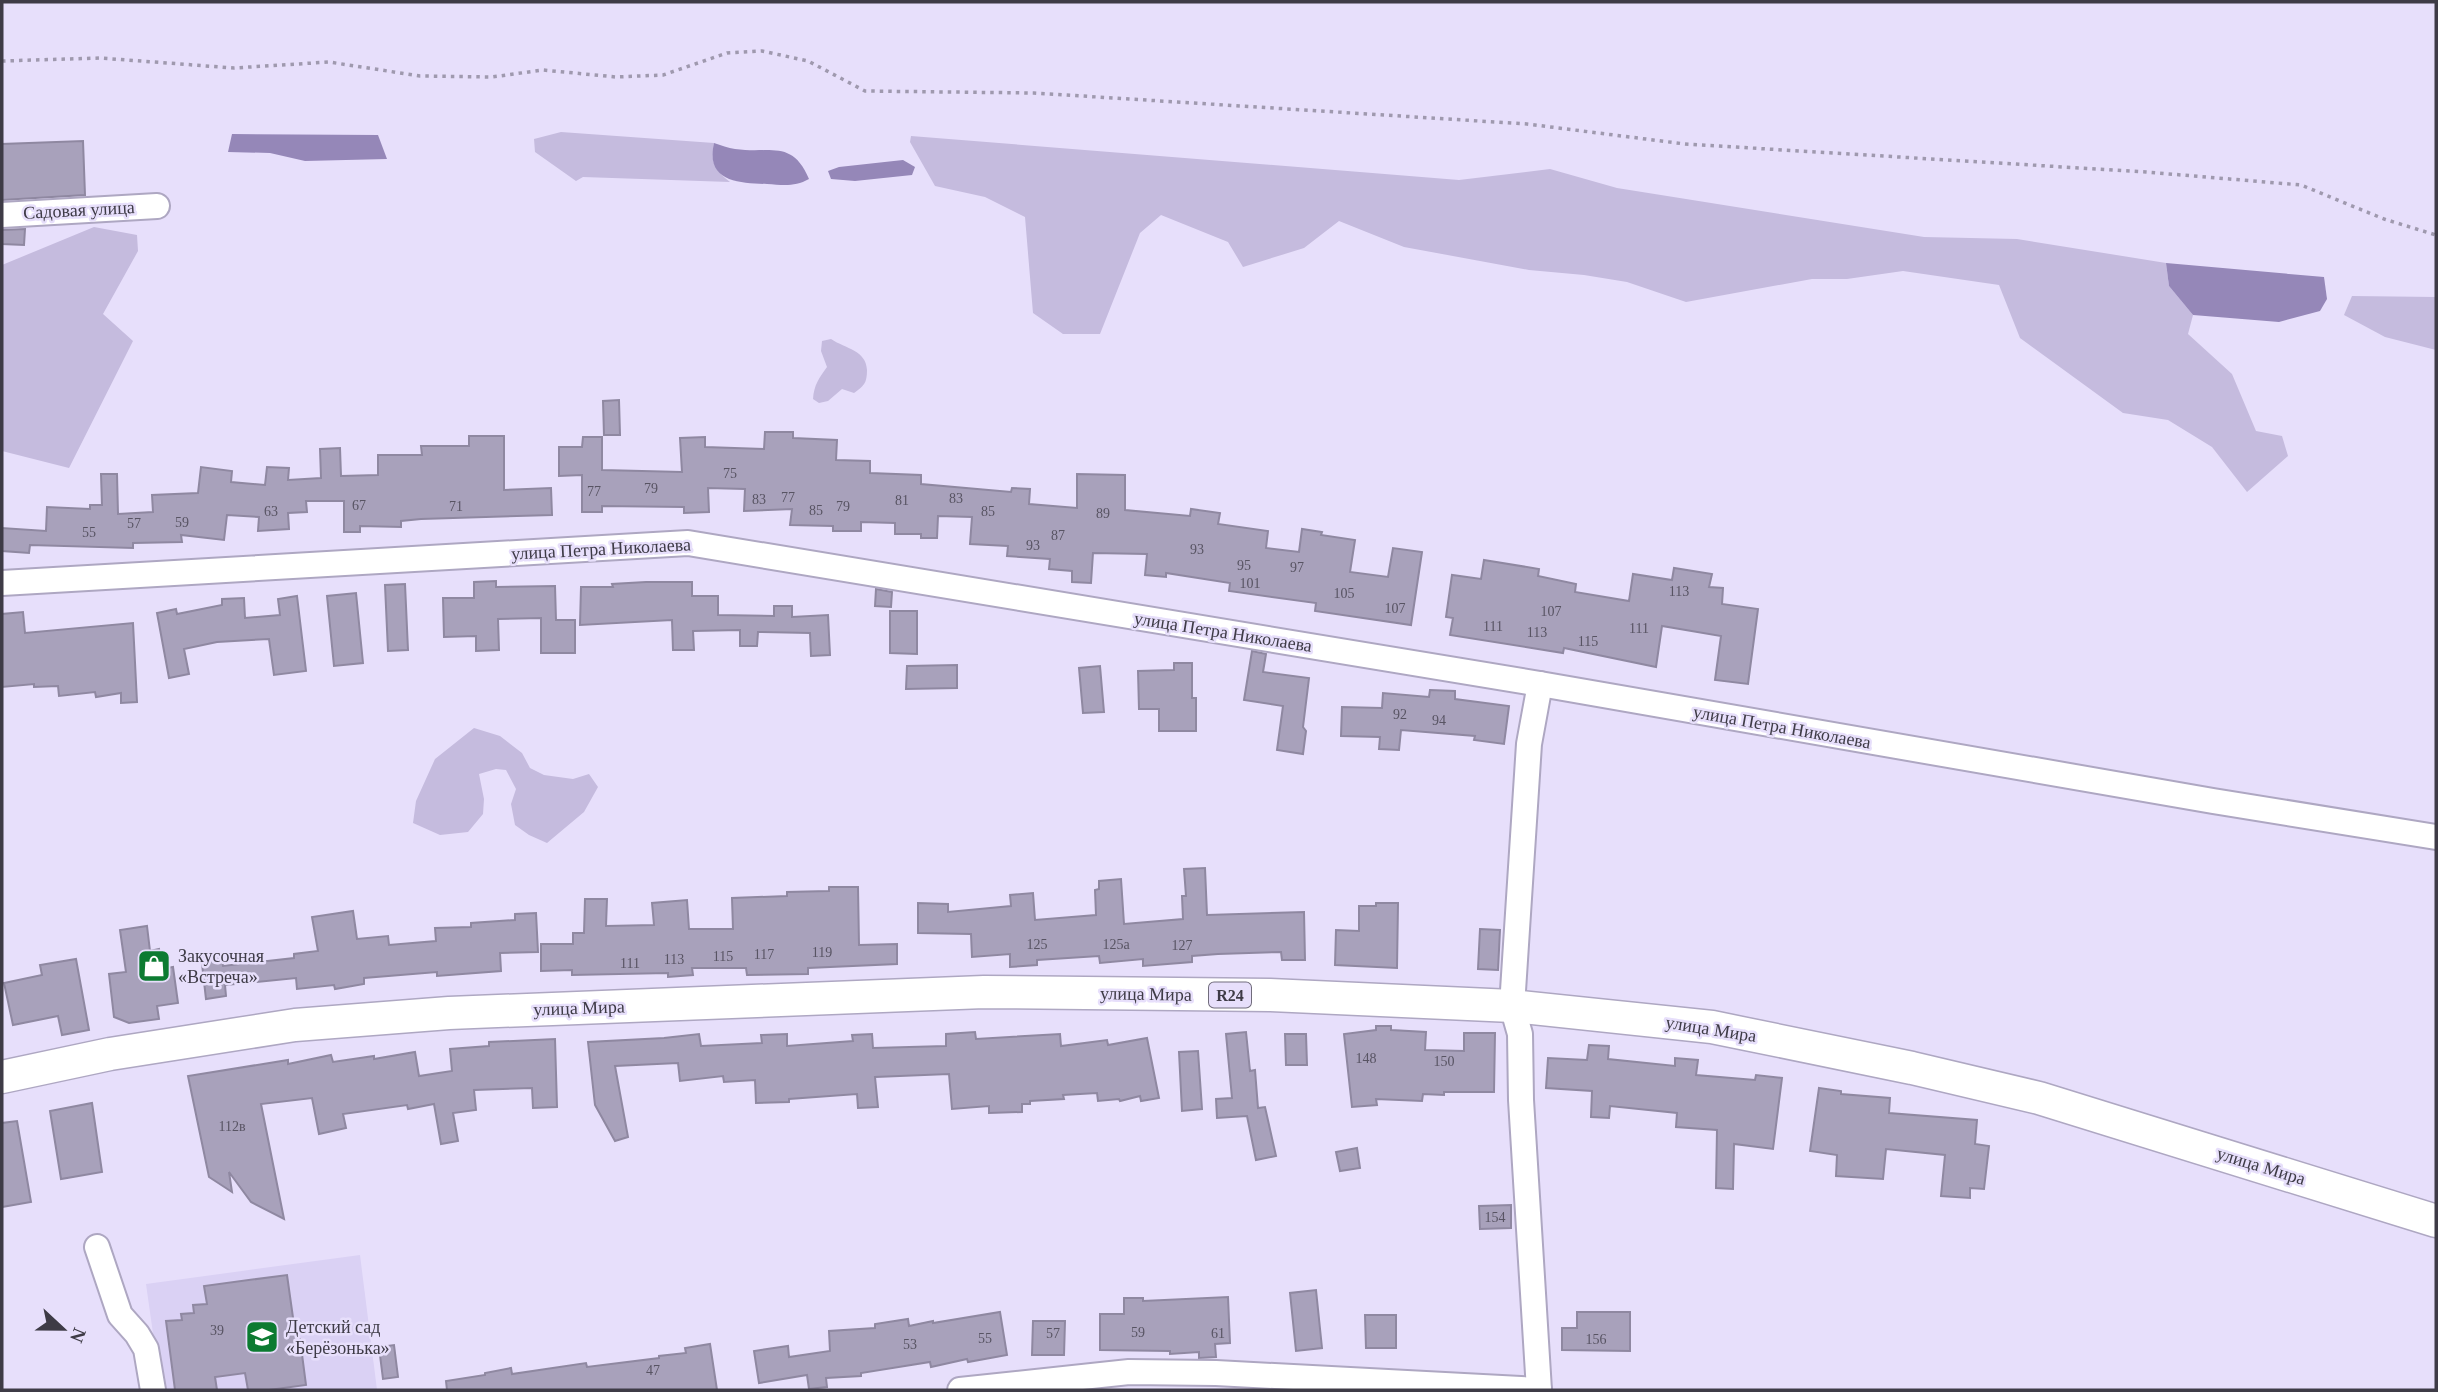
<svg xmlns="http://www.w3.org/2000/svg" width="2438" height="1392" font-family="'Times New Roman',serif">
  <rect width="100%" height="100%" fill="#e7dffb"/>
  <path fill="#dad1f4" d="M 360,1255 L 377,1390 L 161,1390 L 146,1284 Z"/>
  <g fill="#c5bbde">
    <path d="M 561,132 L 714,143 C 710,162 715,170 730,182 L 583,177 L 576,181 L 535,152 L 534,139 Z"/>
    <path d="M 911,136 L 1459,180 L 1550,169 L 1617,188 L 1924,237 L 2017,239 L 2166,263 L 2169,286 L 2193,315 L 2188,334 L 2232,374 L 2256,431 L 2282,436 L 2288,456 L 2247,492 L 2212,447 L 2168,420 L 2123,413 L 2020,338 L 1999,285 L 1903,271 L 1847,279 L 1812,279 L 1686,302 L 1627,282 L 1584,275 L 1529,270 L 1404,247 L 1339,221 L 1304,248 L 1243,267 L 1228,242 L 1161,215 L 1140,233 L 1100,334 L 1063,334 L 1033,313 L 1025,217 L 985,197 L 935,186 L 910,142 Z"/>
    <path d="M 94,227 L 137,235 L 138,251 L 103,314 L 133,341 L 69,468 L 2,451 L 2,265 Z"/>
    <path d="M 2352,296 L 2436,297 L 2436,350 L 2385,337 L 2344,315 Z"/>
    <path d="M 831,339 C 846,349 866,350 867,370 C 867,383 864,386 854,393 L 842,389 L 828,401 L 819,403 L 813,399 C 814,385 819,378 827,367 L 821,351 L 822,341 Z"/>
    <path d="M 474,728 L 500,736 L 522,753 L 530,768 L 544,775 L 573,779 L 589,774 L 598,787 L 584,812 L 547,843 L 529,835 L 515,825 L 511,804 L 516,789 L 506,770 L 496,769 L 479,774 L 484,799 L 483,814 L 468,832 L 440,835 L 413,823 L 416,801 L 435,759 Z"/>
  </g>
  <g fill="#9587b8">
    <path d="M 232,134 L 378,135 L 387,159 L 305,161 L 270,153 L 228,152 Z"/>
    <path d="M 714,143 C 721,145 728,148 735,149 C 770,154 792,139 809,179 C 795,187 783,185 767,184 C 739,183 705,182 714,143 Z"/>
    <path d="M 903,160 L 915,167 L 912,175 L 855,181 L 831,179 L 828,171 L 839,167 Z"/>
    <path d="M 2166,263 L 2324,277 L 2327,299 L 2320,311 L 2279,322 L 2193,315 L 2169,286 Z"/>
  </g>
  <g fill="#a8a1bb" stroke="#8f88a1" stroke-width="2">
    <path d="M 83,141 L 85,195 L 2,200 L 2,144 Z"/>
    <path d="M 25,229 L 24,245 L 2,244 L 2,230 Z"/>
    <path d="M 619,400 L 620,435 L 604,435 L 603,401 Z"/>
    <path d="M 765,432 L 793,432 L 793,438 L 837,440 L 836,460 L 870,461 L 870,473 L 921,475 L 921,484 L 1011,492 L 1012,488 L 1030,489 L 1029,504 L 1077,508 L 1077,474 L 1125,475 L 1125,510 L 1190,516 L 1191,509 L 1220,513 L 1218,524 L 1268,531 L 1266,548 L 1299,552 L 1302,529 L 1322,532 L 1321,535 L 1355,540 L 1350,572 L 1388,577 L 1393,548 L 1422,552 L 1411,625 L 1315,611 L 1316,603 L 1229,591 L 1230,583 L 1166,573 L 1166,577 L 1145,575 L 1147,554 L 1093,553 L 1091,583 L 1072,582 L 1072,571 L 1049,569 L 1050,559 L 1007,556 L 1008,546 L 970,544 L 972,517 L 938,516 L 937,538 L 921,538 L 921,534 L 895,534 L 895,523 L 861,522 L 861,531 L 833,531 L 833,526 L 790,525 L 792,509 L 744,511 L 745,489 L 708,488 L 709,512 L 684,513 L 684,507 L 602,506 L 602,512 L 582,512 L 582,475 L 559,476 L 559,447 L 582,447 L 583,437 L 602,437 L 602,470 L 682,472 L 680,438 L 705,437 L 705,447 L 764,449 Z"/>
    <path d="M 469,436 L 504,436 L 504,490 L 551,488 L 552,515 L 421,519 L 401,521 L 401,527 L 360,526 L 360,532 L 344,532 L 344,501 L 306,501 L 307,512 L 288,513 L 289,529 L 258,531 L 259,517 L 227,515 L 224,540 L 181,535 L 182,542 L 133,543 L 133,548 L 30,545 L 29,553 L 2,551 L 2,528 L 46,531 L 47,507 L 90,509 L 90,505 L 102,505 L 101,474 L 117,474 L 118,514 L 153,512 L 152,495 L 198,493 L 201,467 L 232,471 L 231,482 L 265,485 L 267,467 L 289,468 L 288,480 L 321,478 L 320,449 L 340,448 L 341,476 L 378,475 L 378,455 L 422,455 L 421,446 L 469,446 Z"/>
    <path d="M 1484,560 L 1539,569 L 1538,576 L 1576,584 L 1575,592 L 1629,601 L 1633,574 L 1672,580 L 1674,568 L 1712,574 L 1709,587 L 1723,588 L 1722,604 L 1758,609 L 1748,684 L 1715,680 L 1721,636 L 1662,626 L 1656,667 L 1564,648 L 1563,653 L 1450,635 L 1453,618 L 1446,617 L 1452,575 L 1481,579 Z"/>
    <path d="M 496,581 L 496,587 L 555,586 L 556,620 L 575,620 L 575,653 L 541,653 L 541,618 L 498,619 L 499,650 L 476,651 L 476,636 L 444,637 L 443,598 L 474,598 L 474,582 Z"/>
    <path d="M 646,582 L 692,582 L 692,596 L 718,596 L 718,615 L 774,616 L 774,606 L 792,606 L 792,617 L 828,615 L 830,655 L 811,656 L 810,633 L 758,632 L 757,646 L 740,646 L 740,630 L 693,631 L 694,650 L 673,650 L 672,620 L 580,625 L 581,587 L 613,587 L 612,584 Z"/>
    <path d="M 405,584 L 408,650 L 388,651 L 385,585 Z"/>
    <path d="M 876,589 L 892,592 L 891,607 L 875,606 Z"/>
    <path d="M 356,593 L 363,663 L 334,666 L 327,596 Z"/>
    <path d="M 297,596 L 306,671 L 274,675 L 269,639 L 217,642 L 184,649 L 189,674 L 169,678 L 157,613 L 176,609 L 177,614 L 222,605 L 222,599 L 244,598 L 245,618 L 280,615 L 278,599 Z"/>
    <path d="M 890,611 L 917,611 L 917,654 L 890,653 Z"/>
    <path d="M 23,612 L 25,633 L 133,623 L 137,702 L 121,703 L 121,693 L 96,697 L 95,692 L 59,696 L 58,686 L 34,687 L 34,684 L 2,687 L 2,614 Z"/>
    <path d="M 1252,651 L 1266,654 L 1263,672 L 1309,678 L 1303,727 L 1306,731 L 1303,754 L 1277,750 L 1283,706 L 1244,700 Z"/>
    <path d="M 1174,663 L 1192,663 L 1192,698 L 1196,698 L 1196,731 L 1159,731 L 1159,709 L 1139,709 L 1138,671 L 1174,670 Z"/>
    <path d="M 957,665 L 957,688 L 906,689 L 907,666 Z"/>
    <path d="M 1100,666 L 1104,712 L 1083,713 L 1079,668 Z"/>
    <path d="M 1430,690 L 1455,691 L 1455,699 L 1509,706 L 1504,744 L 1474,740 L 1475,736 L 1401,730 L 1399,750 L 1379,749 L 1380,737 L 1341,736 L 1342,707 L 1382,708 L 1383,693 L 1429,697 Z"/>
    <path d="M 1205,868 L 1207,915 L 1304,912 L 1305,960 L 1282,960 L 1281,952 L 1218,954 L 1192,956 L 1192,962 L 1143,966 L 1143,959 L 1100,963 L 1099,956 L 1037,960 L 1037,965 L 1010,967 L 1010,954 L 972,957 L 971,934 L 918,933 L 918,903 L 948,904 L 948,912 L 1011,906 L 1010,895 L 1033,893 L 1035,920 L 1096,915 L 1095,890 L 1099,889 L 1099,881 L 1121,879 L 1124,924 L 1183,919 L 1182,896 L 1186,896 L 1184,869 Z"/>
    <path d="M 829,887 L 858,887 L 859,945 L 897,944 L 897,964 L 808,968 L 808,974 L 747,975 L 746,968 L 692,968 L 693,975 L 668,977 L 668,973 L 572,975 L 572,970 L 541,971 L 541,944 L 573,944 L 573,933 L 584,933 L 585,899 L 607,899 L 606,926 L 654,925 L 652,903 L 687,900 L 689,929 L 733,929 L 732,898 L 787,896 L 787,892 L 829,891 Z"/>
    <path d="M 1376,903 L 1398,903 L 1397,968 L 1335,965 L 1336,930 L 1359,931 L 1359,906 L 1376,906 Z"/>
    <path d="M 353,911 L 357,939 L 388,936 L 389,945 L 436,941 L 435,928 L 471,927 L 471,923 L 515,920 L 515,914 L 536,913 L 538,952 L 500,953 L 501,971 L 437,976 L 437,972 L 364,978 L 364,984 L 335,989 L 334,985 L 297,989 L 296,978 L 225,985 L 226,996 L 206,999 L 201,955 L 222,953 L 223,966 L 294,958 L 294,954 L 318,951 L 312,917 Z"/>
    <path d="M 147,926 L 150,951 L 159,949 L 162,969 L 173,967 L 178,1003 L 157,1006 L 159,1019 L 129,1023 L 114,1017 L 109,974 L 126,972 L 120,930 Z"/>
    <path d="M 1480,929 L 1500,930 L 1498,970 L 1478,969 Z"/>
    <path d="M 76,959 L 89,1030 L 62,1035 L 58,1016 L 13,1025 L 4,983 L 42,975 L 40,965 Z"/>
    <path d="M 1376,1026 L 1391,1026 L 1391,1030 L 1426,1032 L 1425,1050 L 1464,1051 L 1464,1033 L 1495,1033 L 1494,1092 L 1444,1092 L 1444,1095 L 1423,1094 L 1422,1101 L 1376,1099 L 1377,1105 L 1352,1107 L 1344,1034 L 1376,1030 Z"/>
    <path d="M 975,1032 L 976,1039 L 1060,1034 L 1061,1046 L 1107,1040 L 1108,1045 L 1147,1038 L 1159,1098 L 1141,1101 L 1140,1096 L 1120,1101 L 1119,1099 L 1098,1101 L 1097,1093 L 1063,1095 L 1064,1099 L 1030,1101 L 1030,1104 L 1022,1104 L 1022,1112 L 989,1113 L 989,1106 L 952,1109 L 949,1074 L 875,1077 L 878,1107 L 858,1108 L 857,1094 L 789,1099 L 789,1102 L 756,1103 L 755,1080 L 724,1082 L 723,1076 L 680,1081 L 678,1063 L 615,1066 L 628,1137 L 615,1141 L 595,1105 L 588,1042 L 664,1038 L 699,1034 L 701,1046 L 762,1043 L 761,1035 L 787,1034 L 787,1046 L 853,1041 L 852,1035 L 872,1034 L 873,1048 L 946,1046 L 946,1034 Z"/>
    <path d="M 1246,1032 L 1250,1071 L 1255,1070 L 1258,1108 L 1265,1107 L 1276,1156 L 1256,1160 L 1247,1116 L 1217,1118 L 1216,1099 L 1232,1098 L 1226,1034 Z"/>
    <path d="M 1285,1034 L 1306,1034 L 1307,1065 L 1286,1065 Z"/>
    <path d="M 555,1039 L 557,1107 L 533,1108 L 532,1088 L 474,1090 L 476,1110 L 453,1113 L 458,1141 L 441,1144 L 434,1104 L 408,1109 L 407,1105 L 343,1114 L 346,1128 L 319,1134 L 312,1098 L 261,1104 L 284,1219 L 251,1202 L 229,1172 L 232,1192 L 209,1177 L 188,1076 L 288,1060 L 288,1064 L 331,1055 L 333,1062 L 374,1056 L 374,1059 L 415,1052 L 419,1076 L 452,1071 L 450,1049 L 489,1046 L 489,1042 Z"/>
    <path d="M 1589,1045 L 1609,1046 L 1608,1059 L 1675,1066 L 1675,1058 L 1698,1060 L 1696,1075 L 1755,1080 L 1756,1075 L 1782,1078 L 1773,1149 L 1734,1144 L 1733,1189 L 1716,1188 L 1717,1130 L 1676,1127 L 1677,1113 L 1610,1106 L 1609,1118 L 1591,1117 L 1592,1091 L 1546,1088 L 1548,1058 L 1587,1060 Z"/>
    <path d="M 1198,1051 L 1202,1109 L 1182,1111 L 1179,1052 Z"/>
    <path d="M 1819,1088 L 1841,1091 L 1841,1094 L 1890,1098 L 1889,1113 L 1977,1120 L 1975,1144 L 1989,1146 L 1984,1189 L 1970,1188 L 1970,1198 L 1941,1196 L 1945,1155 L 1886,1149 L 1883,1179 L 1836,1176 L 1837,1155 L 1810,1151 Z"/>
    <path d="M 92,1103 L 102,1172 L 61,1179 L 50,1111 Z"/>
    <path d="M 17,1121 L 31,1202 L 2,1207 L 2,1123 Z"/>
    <path d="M 1357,1148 L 1360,1168 L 1340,1171 L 1336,1152 Z"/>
    <path d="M 1511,1205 L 1511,1228 L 1480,1229 L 1479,1206 Z"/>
    <path d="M 287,1275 L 296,1339 L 300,1339 L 306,1385 L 269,1390 L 248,1390 L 245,1373 L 215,1377 L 217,1390 L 175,1390 L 166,1321 L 182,1320 L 181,1314 L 194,1313 L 193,1305 L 207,1304 L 204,1286 Z"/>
    <path d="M 1316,1290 L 1322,1348 L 1296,1351 L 1290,1293 Z"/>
    <path d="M 1228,1297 L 1230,1343 L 1215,1344 L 1216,1357 L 1199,1358 L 1199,1352 L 1170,1354 L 1170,1351 L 1100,1350 L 1100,1314 L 1124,1314 L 1124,1298 L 1143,1298 L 1143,1301 Z"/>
    <path d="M 1000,1312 L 1007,1355 L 968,1362 L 967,1359 L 931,1367 L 930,1362 L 861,1373 L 861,1376 L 826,1378 L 827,1387 L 809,1389 L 807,1375 L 759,1383 L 754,1351 L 788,1346 L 789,1357 L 830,1351 L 829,1331 L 875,1328 L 875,1324 L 908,1319 L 909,1326 L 933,1321 L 933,1323 Z"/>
    <path d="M 1577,1312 L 1630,1312 L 1630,1351 L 1562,1350 L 1562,1328 L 1577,1328 Z"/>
    <path d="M 1365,1315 L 1396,1315 L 1396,1348 L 1366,1348 Z"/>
    <path d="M 1033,1321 L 1065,1321 L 1064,1355 L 1032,1355 Z"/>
    <path d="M 710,1344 L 717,1390 L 447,1390 L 446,1381 L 485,1375 L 485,1373 L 511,1368 L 512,1374 L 586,1363 L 587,1367 L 659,1358 L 659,1356 L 686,1353 L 685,1348 Z"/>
    <path d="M 394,1345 L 398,1377 L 383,1379 L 379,1347 Z"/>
  </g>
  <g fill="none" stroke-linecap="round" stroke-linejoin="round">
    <defs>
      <g id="minor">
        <path d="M 2,215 L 157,206"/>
        <path d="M 2,583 L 688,543 L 1540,684 L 2213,801 L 2436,837"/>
        <path d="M 97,1247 L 120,1315 L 137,1334 L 146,1349 L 153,1390"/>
        <path d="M 960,1390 L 1129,1372 L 1216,1373 L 1539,1390"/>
        <path d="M 1539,1390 L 1521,1100 L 1520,1034 L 1512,1006 L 1529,744 L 1540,684"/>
      </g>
      <path id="major" d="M 2,1077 L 110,1054 L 295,1025 L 449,1013 L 984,992 L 1270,995 L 1512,1006 L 1712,1027 L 1912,1068 L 2039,1098 L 2436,1221"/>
    </defs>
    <use href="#minor" stroke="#aea7c2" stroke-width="28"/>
    <use href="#major" stroke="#aea7c2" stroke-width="35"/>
    <path stroke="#9f99ae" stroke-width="3.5" stroke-dasharray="3.5 5" stroke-linecap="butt" d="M 2,61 L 100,58 L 234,68 L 329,62 L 420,76 L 492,77 L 543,70 L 616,77 L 663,75 L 727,53 L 762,51 L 808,61 L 865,91 L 1034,93 L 1527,124 L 1685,144 L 2146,172 L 2301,185 L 2384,219 L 2436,235"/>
    <use href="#minor" stroke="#fff" stroke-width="24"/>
    <use href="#major" stroke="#fff" stroke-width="32"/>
  </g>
  <defs>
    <symbol id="shop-square" viewBox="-11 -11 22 22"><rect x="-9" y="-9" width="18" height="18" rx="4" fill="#0c7b31" stroke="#e7dffb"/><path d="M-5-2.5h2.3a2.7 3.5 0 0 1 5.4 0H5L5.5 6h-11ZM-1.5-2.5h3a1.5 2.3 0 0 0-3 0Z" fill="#fff"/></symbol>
    <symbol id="school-square" viewBox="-11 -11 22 22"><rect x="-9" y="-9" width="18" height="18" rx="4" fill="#0c7b31" stroke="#e7dffb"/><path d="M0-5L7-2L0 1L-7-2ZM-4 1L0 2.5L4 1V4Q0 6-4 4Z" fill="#fff"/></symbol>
  </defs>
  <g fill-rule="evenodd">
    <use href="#shop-square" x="135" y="947" width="38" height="38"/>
    <use href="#school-square" x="243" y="1318" width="38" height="38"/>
  </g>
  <g text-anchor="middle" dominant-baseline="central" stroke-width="5" stroke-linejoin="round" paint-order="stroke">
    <g font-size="14" fill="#585463">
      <text x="730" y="473">75</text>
      <text x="651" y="488">79</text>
      <text x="594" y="491">77</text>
      <text x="788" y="497">77</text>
      <text x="956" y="498">83</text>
      <text x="759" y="499">83</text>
      <text x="902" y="500">81</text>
      <text x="359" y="505">67</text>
      <text x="456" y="506">71</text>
      <text x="843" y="506">79</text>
      <text x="816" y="510">85</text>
      <text x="271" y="511">63</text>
      <text x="988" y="511">85</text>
      <text x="1103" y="513">89</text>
      <text x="182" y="522">59</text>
      <text x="134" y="523">57</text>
      <text x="89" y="532">55</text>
      <text x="1058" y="535">87</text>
      <text x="1033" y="545">93</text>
      <text x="1197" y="549">93</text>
      <text x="1244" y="565">95</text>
      <text x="1297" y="567">97</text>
      <text x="1250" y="583">101</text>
      <text x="1679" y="591">113</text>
      <text x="1344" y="593">105</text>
      <text x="1395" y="608">107</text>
      <text x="1551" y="611">107</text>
      <text x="1493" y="626">111</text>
      <text x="1639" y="628">111</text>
      <text x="1537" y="632">113</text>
      <text x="1588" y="641">115</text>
      <text x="1400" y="714">92</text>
      <text x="1439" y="720">94</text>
      <text x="1037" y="944">125</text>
      <text x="1116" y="944">125а</text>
      <text x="1182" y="945">127</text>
      <text x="822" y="952">119</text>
      <text x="764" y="954">117</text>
      <text x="723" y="956">115</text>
      <text x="674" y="959">113</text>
      <text x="630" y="963">111</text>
      <text x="1366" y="1058">148</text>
      <text x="1444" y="1061">150</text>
      <text x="232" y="1126">112в</text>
      <text x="1495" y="1217">154</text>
      <text x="217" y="1330">39</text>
      <text x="1138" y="1332">59</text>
      <text x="1053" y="1333">57</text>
      <text x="1218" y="1333">61</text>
      <text x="985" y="1338">55</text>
      <text x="1596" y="1339">156</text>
      <text x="910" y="1344">53</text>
      <text x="653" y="1370">47</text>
    </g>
    <rect fill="#e7dffb" stroke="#716c7c" stroke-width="2" x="1209" y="982.5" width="42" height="25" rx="5"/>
    <g font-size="16" font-weight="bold" fill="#3e3b46">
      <text x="1230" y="995">R24</text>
    </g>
    <g font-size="18" fill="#3e3b46" stroke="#e7dffb">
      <text transform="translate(79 210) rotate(-3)">Садовая улица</text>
      <text transform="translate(601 549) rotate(-3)">улица Петра Николаева</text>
      <text transform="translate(1223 632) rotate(9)">улица Петра Николаева</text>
      <text transform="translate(1782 727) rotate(10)">улица Петра Николаева</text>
      <text transform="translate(1146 994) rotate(1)">улица Мира</text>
      <text transform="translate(579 1008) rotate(-2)">улица Мира</text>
      <text transform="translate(1711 1029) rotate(9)">улица Мира</text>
      <text transform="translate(2261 1166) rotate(17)">улица Мира</text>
    </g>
    <g font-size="18" fill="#3e3b46" stroke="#e7dffb" text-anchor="start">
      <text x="178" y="956">Закусочная<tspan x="178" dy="21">«Встреча»</tspan></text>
      <text x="286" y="1327">Детский сад<tspan x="286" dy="21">«Берёзонька»</tspan></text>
    </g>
  </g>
  <rect width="2438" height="1392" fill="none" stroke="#3e3b46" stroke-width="7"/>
  <g transform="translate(63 1329) rotate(112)" stroke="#e7dffb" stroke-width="5" paint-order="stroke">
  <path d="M0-5L12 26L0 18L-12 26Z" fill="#3e3b46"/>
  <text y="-10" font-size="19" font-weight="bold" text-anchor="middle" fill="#3e3b46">N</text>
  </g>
</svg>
